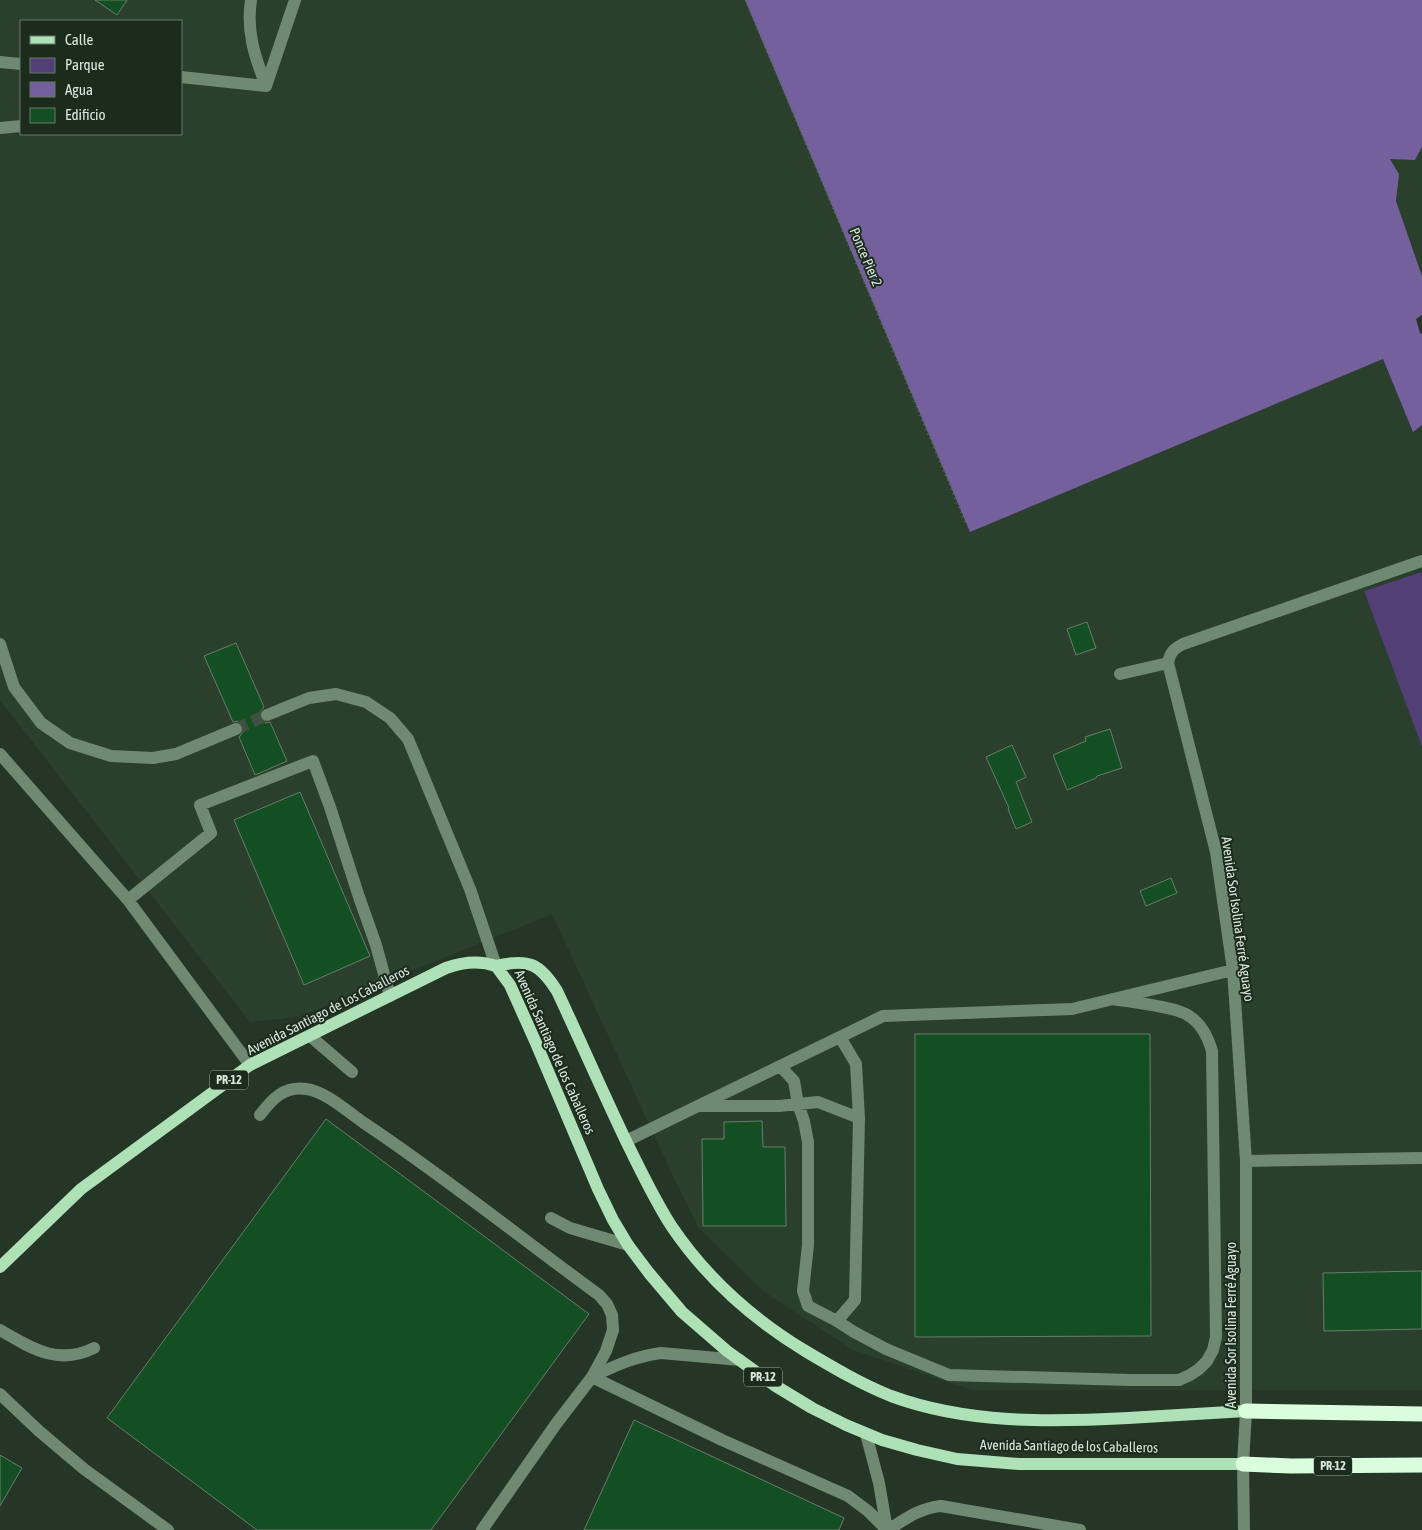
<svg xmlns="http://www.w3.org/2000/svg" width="1422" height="1530" viewBox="0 0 1422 1530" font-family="'Asap Condensed',sans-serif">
<rect width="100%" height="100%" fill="#253627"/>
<path fill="#2a402d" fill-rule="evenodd" d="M0,0H746L970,532L1383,359L1413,431L1422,425V571L1364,591L1422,747V1390H972L853,1350L763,1291L699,1228L679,1189L552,914L298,1017L250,1022L0,700ZM21,21H181V134H21Z
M1422,147V276L1396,201L1399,174L1390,158L1415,160Z"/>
<path fill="#513f75" d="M1421,572L1422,574V747L1364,591Z"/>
<path fill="#73609c" d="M745,0H1422V147L1415,160L1390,159L1399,174L1396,201L1422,276V315L1416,319L1420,333L1422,334V425L1413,432L1383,359L970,532Z"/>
<path fill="#144f23" stroke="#687c6b" d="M95,0H127L117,15Z
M1087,622L1096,648L1076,655L1067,629Z
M236,643L264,707L259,713L260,718L265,723L270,722L287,761L255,775L239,737L244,731L243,725L238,721L233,722L204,656Z
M1110,729L1122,768L1097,776L1096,778L1067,790L1053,755L1086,741L1085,737Z
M1012,745L1026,777L1016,782L1032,822L1016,829L1008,809L1009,808L986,757Z
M300,792L370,956L304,985L234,820Z
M1171,878L1177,893L1146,906L1140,891Z
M915,1034H1150L1151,1336L915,1337Z
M326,1119L589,1314L431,1530H257L107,1418Z
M762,1121L763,1147H785L786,1226H703L702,1139H724V1122Z
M1422,1271V1329L1324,1331L1323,1273Z
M634,1420L844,1518L839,1530H584Z
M0,1455L22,1468L0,1506Z"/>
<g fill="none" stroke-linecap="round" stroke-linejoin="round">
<path stroke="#405042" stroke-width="12" stroke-dasharray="12 6" stroke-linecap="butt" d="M236,729L267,715"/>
<path stroke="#5d6c5f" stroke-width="3" stroke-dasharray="1 4" stroke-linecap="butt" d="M746,0L966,523"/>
<path stroke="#708973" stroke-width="12" d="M251,0C246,32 255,57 266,86
M0,62L21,64
M181,77L266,86
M266,86L295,0
M0,128L21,126
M0,644L14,687L41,723L70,743L111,756L153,758L176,754L236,729
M1120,674L1168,663
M267,715L309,698L336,694L366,702L390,718L408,739L470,889L496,966
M0,754L128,900L250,1065
M128,900L211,833L200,805L313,761L330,807L359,897L376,945L390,996
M310,1036L352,1072
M840,1037L856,1064L859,1118L855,1300L837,1321L854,1332L886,1349L949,1375L1130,1380H1179L1190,1375L1199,1369L1207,1361L1213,1350L1216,1337L1212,1051C1208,1037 1202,1024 1189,1016C1178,1007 1130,1002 1113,999
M780,1066L794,1081L798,1104L804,1121L808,1142V1245L803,1291L808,1306L837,1321
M702,1106H779L818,1102L859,1118
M260,1115C272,1099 284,1086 306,1089C325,1091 348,1112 364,1123C445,1177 521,1238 599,1295L607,1304L612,1315L613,1330L606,1351L592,1377L556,1424L482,1530
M626,1141L883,1016L1072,1009L1233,970
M1246,1161L1422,1158
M551,1218L570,1228L628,1245
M0,1330C31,1348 58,1366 94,1348
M592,1377L722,1440L848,1496L868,1511L887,1530
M592,1377C614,1366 636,1356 661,1353L740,1360
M0,1394L39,1431L84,1469L168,1530
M866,1434L879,1483L887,1530
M888,1530C905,1519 920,1508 941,1506L1080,1530
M1244,1530L1243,1464L1246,1411V1161L1233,970L1216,852L1168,663C1170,653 1173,649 1183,644L1422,561"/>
<path stroke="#aee1b5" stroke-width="12" d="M496,966L510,985L536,1043L598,1189L613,1220L628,1245L649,1273L682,1312L727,1351L774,1385L812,1408L846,1425L882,1440L917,1450L957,1459L1019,1464H1243
M496,966C529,958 540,964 557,991C581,1042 603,1093 627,1143C641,1171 655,1201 672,1227C708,1280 752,1319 807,1352C834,1368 861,1384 891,1396C967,1424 1049,1422 1128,1418C1167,1416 1207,1413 1246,1411
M0,1267L81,1189L250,1065L446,968C463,962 479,960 496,966"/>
<path stroke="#d9fddd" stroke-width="15" d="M1246,1411L1422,1414
M1243,1464L1291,1466L1422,1465"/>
</g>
<g text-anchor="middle" stroke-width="4" stroke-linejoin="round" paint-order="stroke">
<g fill="#1b2c1d" stroke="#a1aea3" stroke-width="1">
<rect x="210" y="1070.5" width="38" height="19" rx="4"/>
<rect x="744" y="1367.5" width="38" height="19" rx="4"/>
<rect x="1314" y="1456.5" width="38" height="19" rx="4"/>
</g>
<g font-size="12" font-weight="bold" fill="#dbe6dc">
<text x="229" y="1084">PR-12</text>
<text x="763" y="1381">PR-12</text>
<text x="1333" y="1470">PR-12</text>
</g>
<g font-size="14" fill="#dbe6dc" stroke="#1b2c1d">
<text transform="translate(866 257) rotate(67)" y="5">Ponce Pier 2</text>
<text transform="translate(1238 919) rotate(82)" y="5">Avenida Sor Isolina Ferré Aguayo</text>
<text transform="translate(328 1010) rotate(-27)" y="5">Avenida Santiago de Los Caballeros</text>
<text transform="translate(555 1052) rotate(66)" y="5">Avenida Santiago de los Caballeros</text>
<text transform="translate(1231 1325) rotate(-90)" y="5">Avenida Sor Isolina Ferré Aguayo</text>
<text transform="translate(1069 1446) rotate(1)" y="5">Avenida Santiago de los Caballeros</text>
</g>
</g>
<rect x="20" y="20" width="162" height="115" fill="#1b2c1d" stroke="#687669"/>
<rect x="30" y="36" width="25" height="8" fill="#aee1b5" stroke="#687669"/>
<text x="65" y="45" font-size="15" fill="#dbe6dc">Calle</text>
<rect x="30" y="58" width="25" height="15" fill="#513f75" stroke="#687669"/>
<text x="65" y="70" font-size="15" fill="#dbe6dc">Parque</text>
<rect x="30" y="82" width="25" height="15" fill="#73609c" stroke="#687669"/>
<text x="65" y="95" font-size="15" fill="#dbe6dc">Agua</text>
<rect x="30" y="108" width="25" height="15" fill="#144f23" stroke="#687669"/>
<text x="65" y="120" font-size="15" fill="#dbe6dc">Edificio</text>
</svg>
